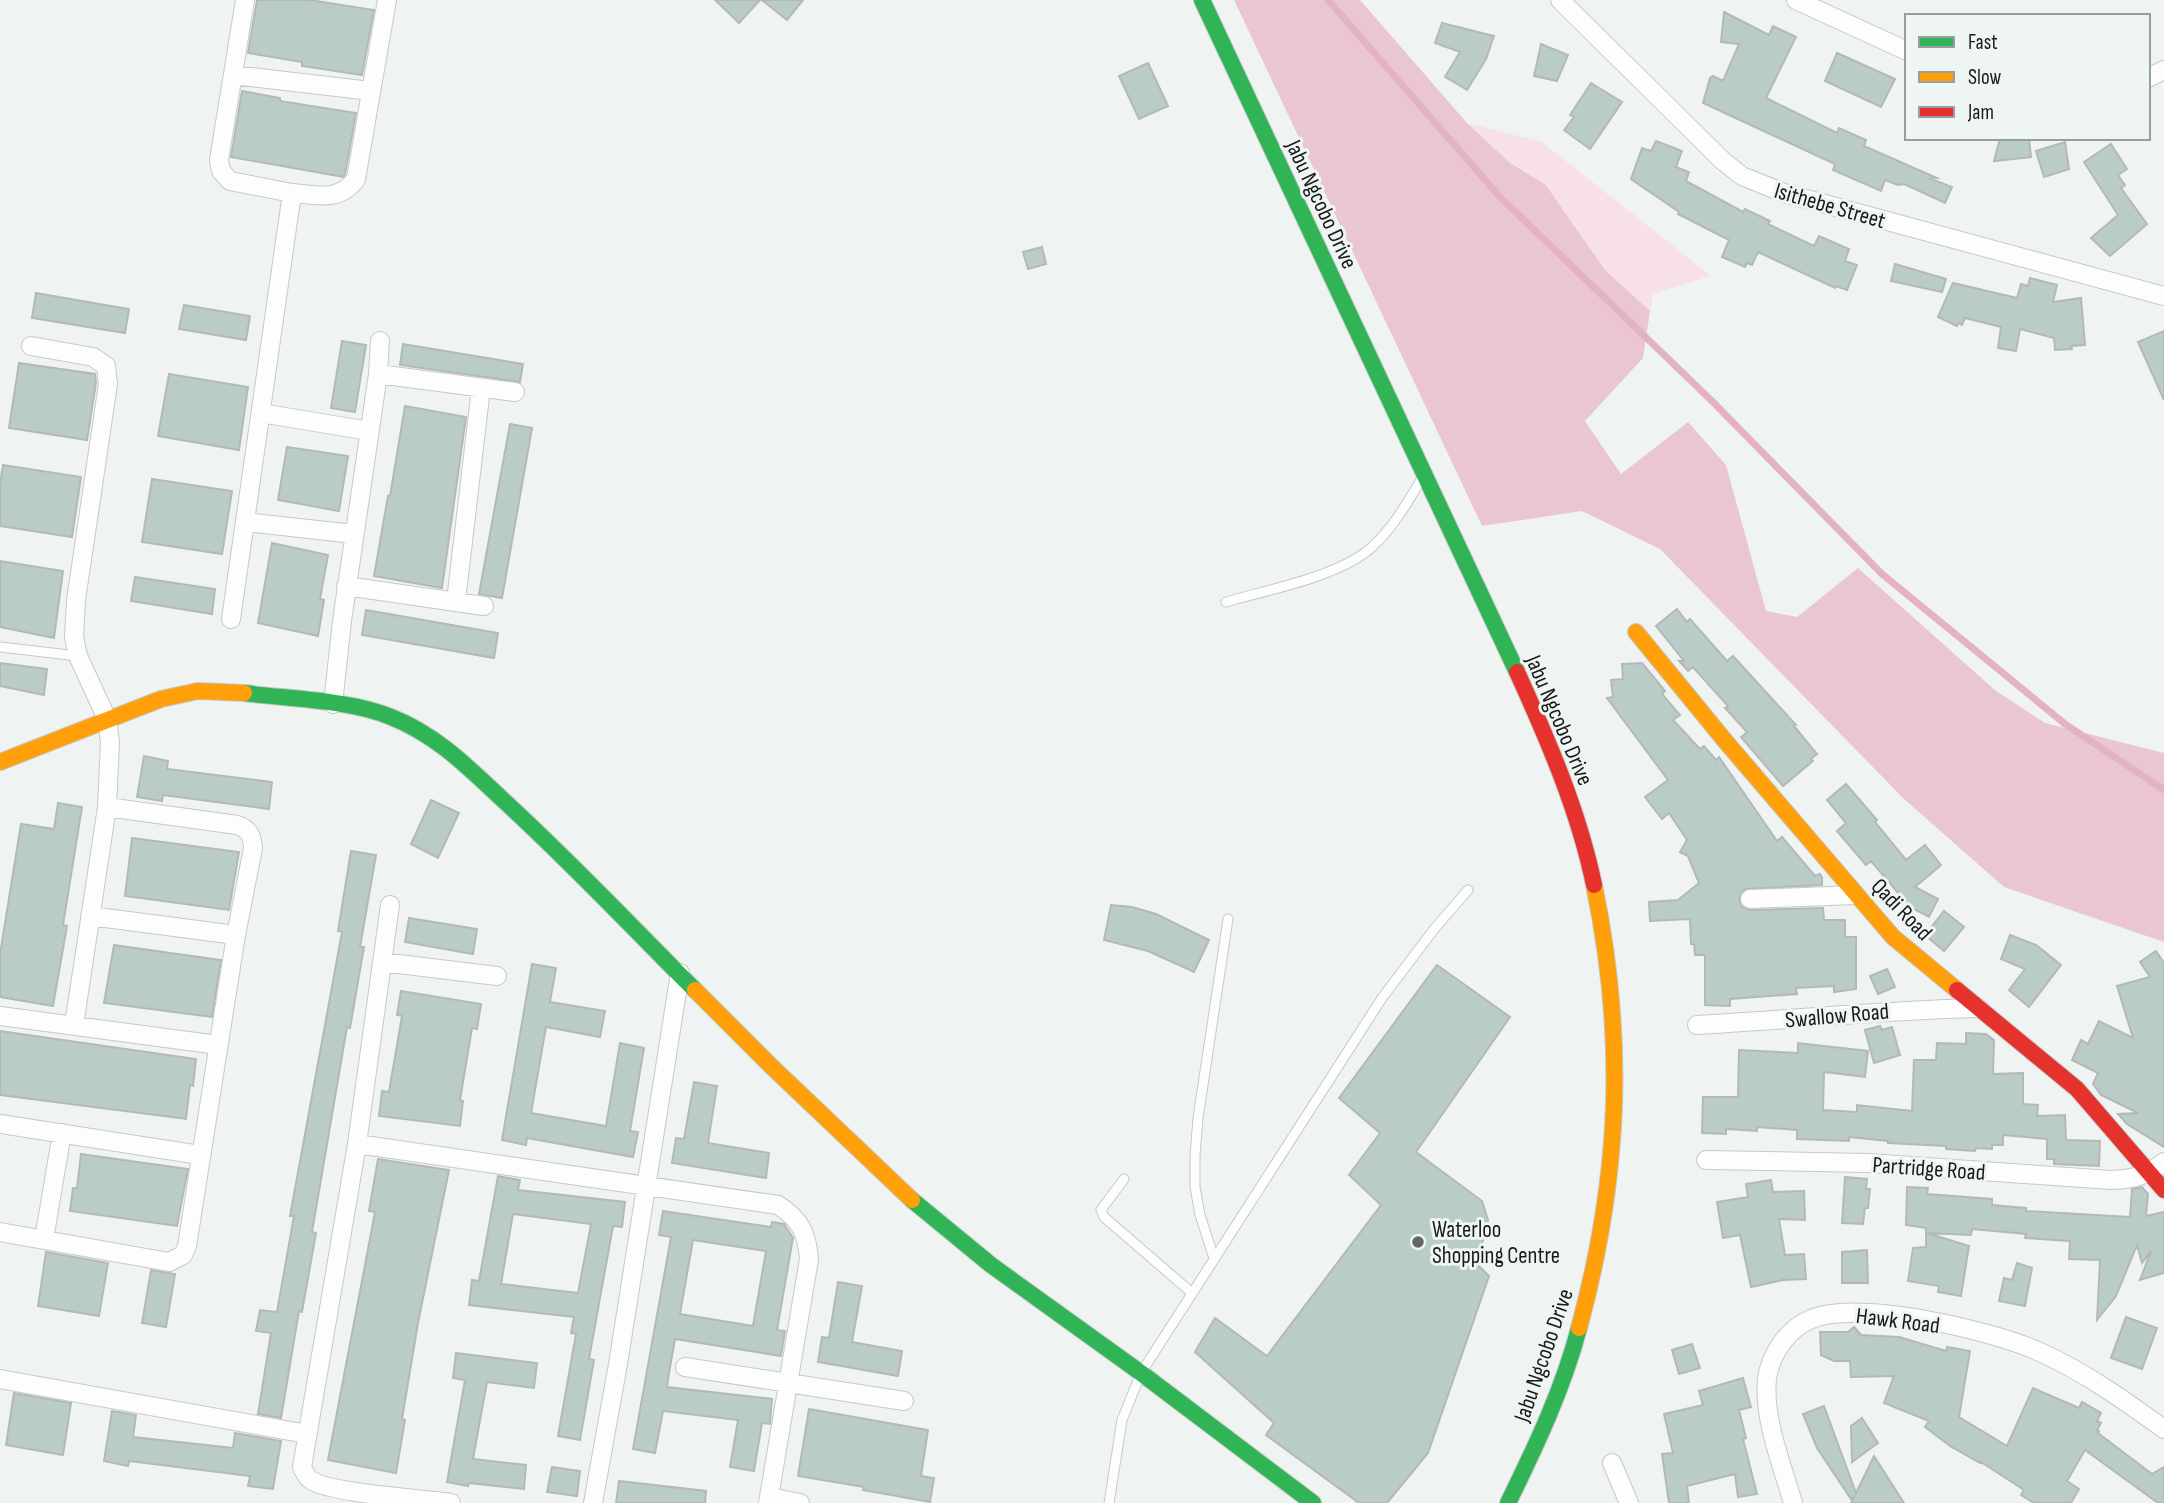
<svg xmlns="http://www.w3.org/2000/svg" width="2164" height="1503" viewBox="0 0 2164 1503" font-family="'Sofia Sans Condensed',sans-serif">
<rect width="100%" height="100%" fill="#eff4f2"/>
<path fill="#f7e0e8" d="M1467,123L1542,142L1711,276L1653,294L1650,311L1605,270L1545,184L1510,163Z"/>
<path fill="#eac5d3" d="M1234,0H1360L1467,123L1510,163L1545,184L1605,270L1650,311L1643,358L1585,421L1621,474L1688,422L1726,465L1766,611L1797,617L1858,568L1996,691L2045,723L2164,753V942L2004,887L1904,799L1660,549L1582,511L1482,526Z"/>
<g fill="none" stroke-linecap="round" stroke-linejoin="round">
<path stroke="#e3b3c5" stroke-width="7" d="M1328,0L1500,197L1712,401L1882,574L2065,724L2164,790"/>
</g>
<path fill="#b9ccc8" stroke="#b5b8b7" stroke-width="2" fill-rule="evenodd" d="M257,0H310L374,10L362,75L302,66V62L248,53Z
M715,0H760L739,23Z
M762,0H803L787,20Z
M1724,12L1769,35L1773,26L1796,37L1766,98L1837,133L1839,128L1866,140L1864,146L1937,178L1931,179L1952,187L1945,203L1904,184L1898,185L1885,180L1881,191L1833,170L1835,164L1703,103L1710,78L1713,76L1723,81L1739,44L1721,42Z
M1442,23L1494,36L1486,59L1467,90L1445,77L1460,52L1435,43Z
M1541,44L1568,55L1557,81L1534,76Z
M1837,53L1895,79L1881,107L1825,81Z
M1148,63L1168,106L1139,119L1119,76Z
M1591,83L1622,102L1590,149L1564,130L1574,117L1570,115Z
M242,91L280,98V101L356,113L345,174L343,177L231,157Z
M2000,138H2029L2031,157L1994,161Z
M1656,141L1682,151L1676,167L1689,172L1686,181L1743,212L1745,209L1770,221L1768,224L1814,246L1819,236L1849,249L1845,261L1857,265L1847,290L1836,286L1835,288L1758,252L1752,265L1747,263L1745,267L1722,257L1729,240L1678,214L1679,212L1631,179L1642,148L1651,151Z
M2065,142L2069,169L2044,177L2036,151Z
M2111,144L2127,169L2118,175L2125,185L2121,188L2147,224L2110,256L2091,238L2118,215L2084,162Z
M1042,247L1046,264L1028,269L1023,252Z
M1895,264L1946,279L1942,292L1891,281Z
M2030,278L2057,285L2053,302L2081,298L2085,345L2071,346L2072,349L2055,350L2054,338L2020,329L2016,351L1998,348L2001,327L1965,318L1962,325L1958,323L1957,326L1938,317L1953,283L2017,298L2021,284L2028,286Z
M36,293L129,309L125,333L32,318Z
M184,305L250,316L246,340L179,329Z
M2164,331V400L2138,342Z
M342,341L366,345L355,412L331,408Z
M403,344L523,364L520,382L400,365Z
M19,363L95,374L96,383L87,440L9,428Z
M169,374L248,387L239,450L158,436Z
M405,406L466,417L442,588L374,576L388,496H390Z
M510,424L532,428L502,598L479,594Z
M287,447L348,456L339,511L278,500Z
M3,465L81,477L72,537L0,526V483Z
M152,479L232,491L222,554L142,542Z
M272,543L328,555L320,599L324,600L318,636L258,623Z
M0,561L63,571L54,638L0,627Z
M135,577L215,589L212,614L131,601Z
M1677,609L1687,622L1690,619L1727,661L1733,656L1796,725L1794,726L1817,754L1811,759L1813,761L1783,786L1741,737L1747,732L1725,708L1728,706L1693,667L1688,671L1679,661H1684L1656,626Z
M366,610L498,633L494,658L362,635Z
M0,663L47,669L44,695L0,686Z
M1642,663L1665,691L1662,694L1680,715L1673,720L1700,749L1704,746L1716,760L1719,757L1777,841L1782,837L1815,876L1820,874L1822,877V885L1745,889L1739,899L1741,906L1750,910L1823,908L1824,920H1845V937H1856V989L1834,992V986L1796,988L1797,994L1730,999V1006L1705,1005V955H1695L1694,944H1691L1690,919L1650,921L1649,902L1678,900L1699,883L1688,856L1680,852L1687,840L1669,813L1662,819L1645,797L1668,780L1607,698L1613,697L1611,680L1623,679L1622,664Z
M144,756L168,761L167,769L272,782L269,809L163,795L162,801L137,797Z
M1846,784L1877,820L1875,822L1906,860L1925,845L1941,865L1915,887L1938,899L1929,917L1910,907L1871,861L1866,865L1837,831L1846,823L1827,800Z
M431,800L459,813L438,858L411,844Z
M58,803L82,807L63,925L67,926L53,1006L0,997V954L21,824L54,829Z
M132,838L239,852L229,910L125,896Z
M351,851L376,855L360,947H364L350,1028L347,1027L312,1232L316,1233L302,1312L299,1311L281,1418L258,1414L271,1333L256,1331L260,1310L277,1312L294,1216H290L342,932L338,931Z
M1111,905L1132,907L1156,914L1209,940L1194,972L1148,951L1104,940Z
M1944,911L1964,927L1944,951L1925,935Z
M409,918L477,929L473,954L405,942Z
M2010,935L2036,945L2061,965L2029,1007L2009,990L2025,969L2001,959Z
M114,945L221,960L212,1017L104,1003Z
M2156,951L2164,963V1147L2127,1124L2118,1114L2138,1113L2101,1095L2093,1084L2098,1073L2072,1060L2081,1040L2088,1044L2099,1021L2133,1038L2117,986L2150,977L2140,962Z
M532,964L556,968L550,1002L605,1011L600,1037L546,1027L531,1113L606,1126L620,1043L644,1048L630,1131L638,1132L633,1157L527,1138L526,1145L502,1140Z
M1437,965L1510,1017L1416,1152L1482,1201L1488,1220L1477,1264L1489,1276L1428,1453L1387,1503H1359L1266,1435L1274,1423L1195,1352L1215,1318L1267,1356L1381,1205L1349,1175L1380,1133L1339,1098Z
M1887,969L1895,987L1878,994L1870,976Z
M401,991L481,1004L477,1029L472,1028L460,1100L463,1101L460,1126L379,1116L382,1091L389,1092L402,1016L397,1015Z
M1880,1026L1882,1030L1892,1027L1900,1055L1874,1063L1865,1030Z
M0,1031L196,1059L193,1086L190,1085L186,1119L0,1095Z
M1966,1033L1986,1034L1994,1040L1993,1074L2023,1073V1104L2038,1105L2037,1116L2065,1115L2066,1140L2100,1141L2099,1166L2054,1164V1159H2047V1139L2003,1135V1145H1992V1149L1976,1148L1975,1151L1946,1149V1146L1888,1143V1141L1849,1137V1141L1797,1139V1130L1757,1127V1131L1726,1129V1134L1702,1133L1703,1097H1738L1739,1050L1798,1053V1043L1868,1051L1865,1077L1824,1072L1823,1110L1857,1112V1105L1912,1111L1914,1060H1936L1937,1043L1966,1044Z
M694,1082L717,1086L708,1143L769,1153L766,1178L672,1163L676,1138L684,1139Z
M81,1154L188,1169L177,1226L70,1211L73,1188H77Z
M378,1159L449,1170L418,1323L402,1419L405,1420L396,1473L328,1460L375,1212L369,1211Z
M498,1176L520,1180L518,1190L625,1202L622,1227L613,1226L589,1359L594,1360L580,1440L558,1436L576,1334L571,1333L574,1317L469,1305L472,1280L479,1281ZM513,1214L591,1224L578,1293L501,1284Z
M1845,1177L1867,1179L1866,1189H1870L1868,1208H1865L1863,1224L1842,1223Z
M1771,1180L1773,1192L1804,1191L1805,1220L1779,1219L1785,1255L1804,1254L1806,1279L1783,1280L1751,1287L1740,1235L1723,1238L1717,1202L1748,1197L1746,1184Z
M1907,1187L1928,1188L1927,1194L1992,1199V1205L2026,1208V1211L2130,1217L2132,1189L2142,1187L2148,1194L2146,1216L2164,1212V1273L2140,1280L2151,1251L2142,1263L2137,1245L2116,1296L2097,1320L2100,1260L2069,1259L2070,1241L2025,1238L2026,1234L1972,1229L1971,1235L1927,1233L1969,1246L1961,1296L1938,1292L1939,1286L1908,1281L1913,1248L1926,1247V1228L1906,1225Z
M663,1211L771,1227L772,1222L784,1224L793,1238L777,1330L785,1331L781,1356L675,1339L669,1373L667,1387L772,1399L770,1424L762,1423L754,1471L730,1467L738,1420L663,1411L655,1453L633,1449L671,1237L659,1235ZM693,1240L766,1251L753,1326L680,1314Z
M1867,1250L1868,1283H1842V1252Z
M46,1252L108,1263L99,1316L38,1306Z
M2017,1263L2032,1268L2025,1306L1999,1301L2004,1278L2012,1280Z
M151,1270L175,1274L166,1327L142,1323Z
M838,1282L862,1286L852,1342L902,1351L898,1376L818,1362L822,1337L829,1338Z
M2126,1317L2157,1328L2142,1369L2111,1358Z
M1854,1327L1861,1335L1899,1337L1946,1351L1947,1347L1970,1351L1959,1417L2007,1446L2033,1388L2079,1408L2082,1402L2101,1413L2097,1421L2101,1423L2097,1430L2099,1431L2098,1433L2152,1474L2164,1467V1503H2158L2085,1450L2067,1481L2079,1489L2071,1503H2034L2021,1495L2024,1490L1981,1462L1980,1463L1950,1446L1925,1427L1929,1421L1884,1403L1894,1376L1851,1377L1850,1361H1834L1821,1355L1820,1332H1848Z
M1692,1344L1700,1368L1679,1374L1672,1350Z
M456,1353L537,1363L534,1388L487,1382L473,1459L526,1465L524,1489L469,1483L468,1486L447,1482L465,1380L453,1378Z
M1743,1378L1751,1407L1739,1410L1746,1438L1743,1439L1757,1494L1738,1497L1735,1474L1687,1486L1689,1503H1669L1662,1454L1673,1453L1664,1414L1703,1405L1699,1391Z
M14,1393L71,1403L63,1455L6,1445Z
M1824,1406L1856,1493L1874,1456L1904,1503H1851L1854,1497L1851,1499L1817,1448L1803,1414Z
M809,1409L928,1430L921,1476L934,1478L930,1502L863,1490L864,1487L798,1476Z
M112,1411L136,1415L133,1437L233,1448L235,1433L281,1441L273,1489L248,1486L250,1476L129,1461L128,1466L104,1461Z
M1862,1418L1878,1443L1852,1462L1851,1426Z
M552,1467L580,1471L577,1496L547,1492Z
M619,1481L706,1491L705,1503H616Z"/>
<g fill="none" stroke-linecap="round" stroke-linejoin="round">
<defs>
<path id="lane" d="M1226,602C1267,590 1342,576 1373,546C1393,528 1407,503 1421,480
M0,647L78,656
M1124,1179L1101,1210L1104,1217L1192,1293
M1214,1258L1200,1215L1195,1187V1156L1198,1118L1228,919
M1109,1503L1122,1420L1141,1373L1382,998L1435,928L1468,890"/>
<path id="street" d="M245,0L219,160L221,171L230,181L292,193
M1560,0L1723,161L1742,176L1784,193L2164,296
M1796,0L1907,51
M233,75L371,91
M2148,78L2164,70
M31,346L93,357L106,366L108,384L76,600L74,637L78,656L107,719L110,742L107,807L74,1025
M378,374L515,392
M261,413L369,431
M245,522L354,534
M346,586L484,606
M456,601L481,388
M231,619L292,193C317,195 340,202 356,179L387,0
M333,704L342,621L378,374L380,341
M1750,899L1855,895
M390,905L357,1144L302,1467C305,1473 306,1477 311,1480C332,1494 421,1498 451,1503
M90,916L236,935
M382,962L497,976
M0,1016L218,1045
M1697,1025C1791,1020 1884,1010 1978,1008
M0,1124L200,1155
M357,1144L778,1205C800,1219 807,1233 809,1259L768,1503
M1706,1160L1868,1163L2111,1180C2133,1179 2147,1176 2164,1162
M0,1232L169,1262L183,1255L187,1246L236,935L253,848C252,835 249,829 237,825L107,807
M44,1239L62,1133
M685,1367L904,1401
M0,1379L307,1434
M1612,1463L1629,1503
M770,1497L800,1503
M593,1503L618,1364L680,973
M1793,1503C1782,1464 1763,1419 1767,1379C1770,1355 1787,1330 1809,1320C1857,1298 1995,1331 2042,1353C2086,1373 2125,1401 2164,1429"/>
<path id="fast" d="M1202,0L1517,672
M244,693C290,699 350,700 391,717C435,734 468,767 502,799C569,860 631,926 695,990
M912,1200L991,1265L1141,1373L1313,1503
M1508,1503C1536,1446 1563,1389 1579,1328"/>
<path id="slow" d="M1636,632L1726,742L1893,937L1957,990
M0,762L161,699L198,691L244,693
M695,990L771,1066L912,1200
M1579,1328C1620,1177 1626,1039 1594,885"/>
<path id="jam" d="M1517,672C1548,740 1579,812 1594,885
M1957,990L2077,1089L2164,1190"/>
</defs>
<use href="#lane" stroke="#c5c9c8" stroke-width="11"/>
<use href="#street" stroke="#c5c9c8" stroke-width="20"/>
<use href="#fast" stroke="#c5c9c8" stroke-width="18"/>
<use href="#slow" stroke="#c5c9c8" stroke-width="18"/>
<use href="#jam" stroke="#c5c9c8" stroke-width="18"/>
<use href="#lane" stroke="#fdfdfd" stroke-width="9"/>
<use href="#street" stroke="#fdfdfd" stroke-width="18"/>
<use href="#fast" stroke="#30b455" stroke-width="16"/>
<use href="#slow" stroke="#ff9f0a" stroke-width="16"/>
<use href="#jam" stroke="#e5322d" stroke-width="16"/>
</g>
<circle fill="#646766" stroke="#eef5f3" stroke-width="2.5" cx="1418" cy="1242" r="7"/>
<g text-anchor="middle" stroke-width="6" stroke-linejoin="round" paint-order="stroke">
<g font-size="23" fill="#191b1a" stroke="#eef5f3">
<text transform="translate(1322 204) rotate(65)" y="8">Jabu Ngcobo Drive</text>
<text transform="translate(1830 205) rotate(16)" y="8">Isithebe Street</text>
<text transform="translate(1560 720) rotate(67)" y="8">Jabu Ngcobo Drive</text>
<text transform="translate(1902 909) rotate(46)" y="8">Qadi Road</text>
<text transform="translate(1837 1015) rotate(-5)" y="8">Swallow Road</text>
<text transform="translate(1929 1168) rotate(4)" y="8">Partridge Road</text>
<text transform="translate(1898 1320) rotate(7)" y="8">Hawk Road</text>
<text transform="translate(1543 1355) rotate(-71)" y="8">Jabu Ngcobo Drive</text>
</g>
<g font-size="23" fill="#191b1a" stroke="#eef5f3" text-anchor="start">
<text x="1432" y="1237">Waterloo<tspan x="1432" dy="26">Shopping Centre</tspan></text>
</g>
</g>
<rect x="1905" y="14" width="245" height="126" fill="#eef5f3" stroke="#999e9c" stroke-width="2"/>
<rect x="1919" y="37" width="35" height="10" fill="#30b455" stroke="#999e9c" stroke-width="2"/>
<text x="1968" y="49" font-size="21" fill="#191b1a">Fast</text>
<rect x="1919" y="72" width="35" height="10" fill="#ff9f0a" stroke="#999e9c" stroke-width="2"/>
<text x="1968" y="84" font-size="21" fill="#191b1a">Slow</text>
<rect x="1919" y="107" width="35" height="10" fill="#e5322d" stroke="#999e9c" stroke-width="2"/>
<text x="1968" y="119" font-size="21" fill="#191b1a">Jam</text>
</svg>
